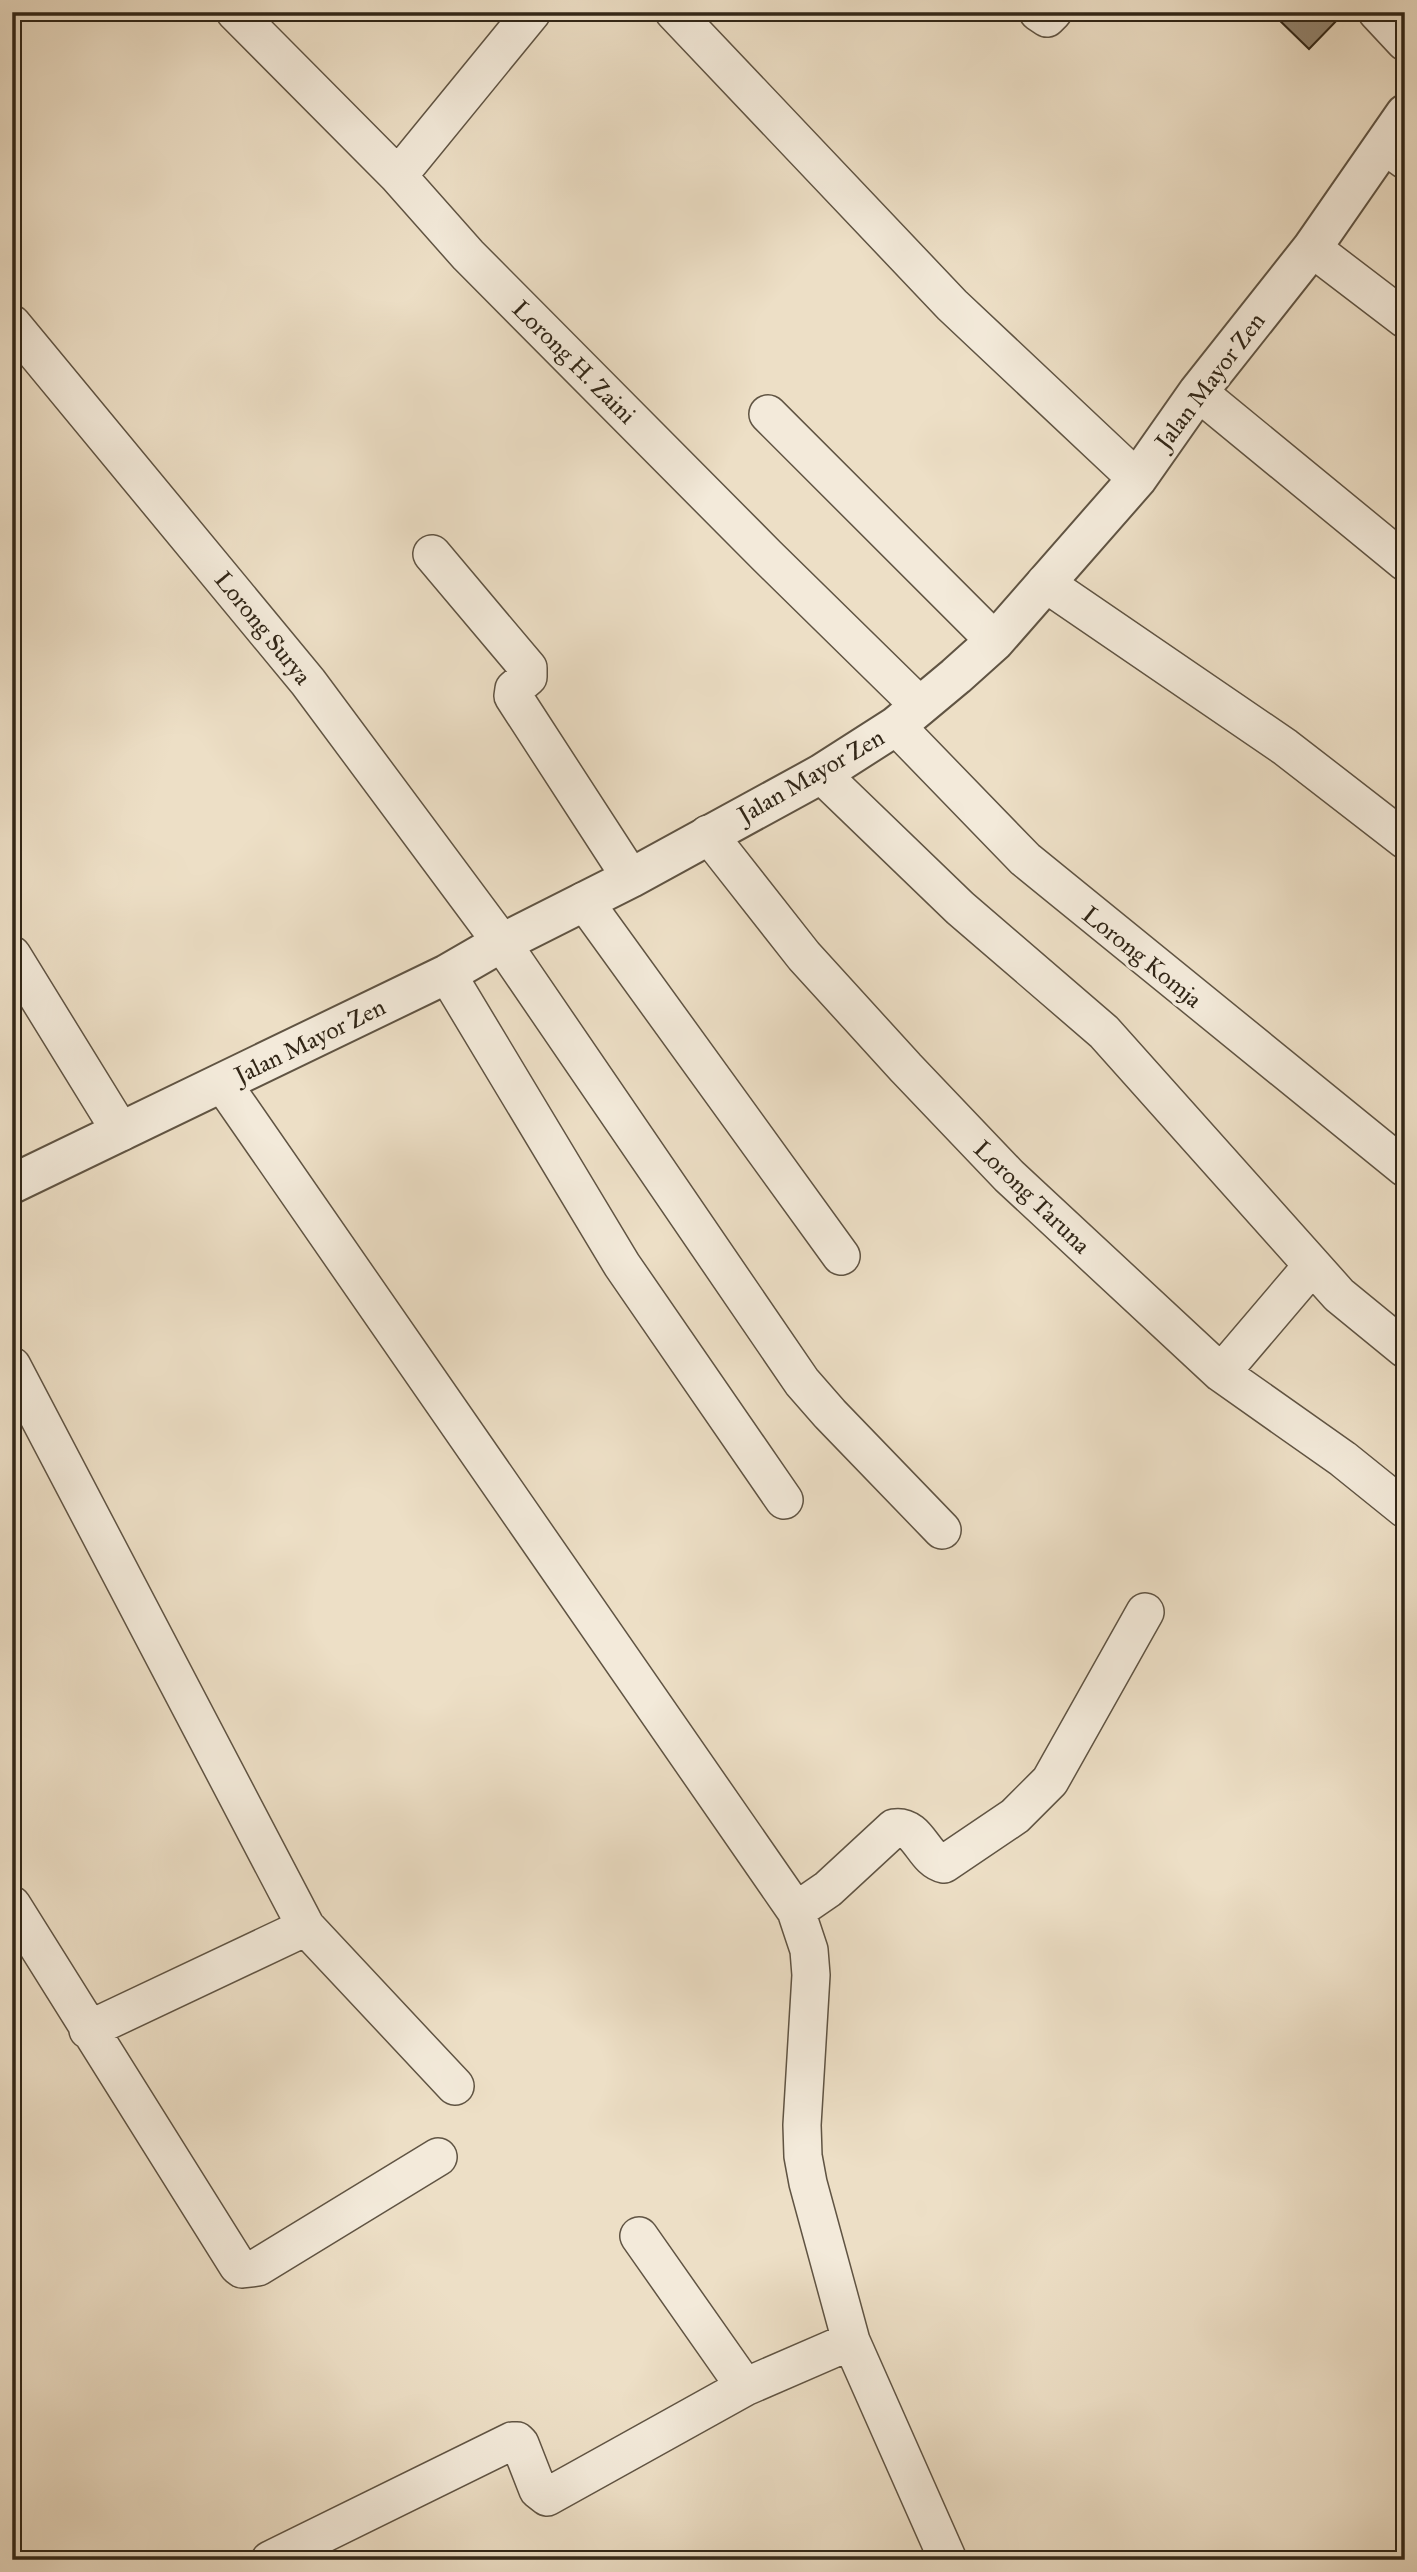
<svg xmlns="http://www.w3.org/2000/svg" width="1417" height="2572" viewBox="0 0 1417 2572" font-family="'IM FELL Great Primer',serif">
<rect width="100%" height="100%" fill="#eddfc6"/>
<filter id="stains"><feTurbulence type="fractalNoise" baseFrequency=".00286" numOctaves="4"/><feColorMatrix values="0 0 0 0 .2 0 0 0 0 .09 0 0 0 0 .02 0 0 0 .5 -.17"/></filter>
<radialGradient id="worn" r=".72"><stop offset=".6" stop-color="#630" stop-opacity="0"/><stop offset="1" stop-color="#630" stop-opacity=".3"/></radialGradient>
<path fill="#938672" stroke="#312617" stroke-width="2" d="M1274,12H1337L1341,16L1309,49L1273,14Z"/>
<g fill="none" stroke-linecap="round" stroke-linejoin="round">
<defs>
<path id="minor" d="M235,12L398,176L468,255L766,555L920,706
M674,12L952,305L1137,479
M1038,12L1047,18L1053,12
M1377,12L1405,42
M1384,145L1405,160
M398,176L532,12
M1312,248L1405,319
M12,324L308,682L502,943L802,1382L830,1414L942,1530
M1198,392L1405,562
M768,414L995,641
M432,554L528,668V677L514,689L513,696L631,878
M1045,583L1285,747L1405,840
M896,726L1025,859L1405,1168
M821,774L960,908L1104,1032L1339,1295L1405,1349
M708,834L804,956L906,1068L1009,1176L1221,1373L1343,1459L1405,1509
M584,901L841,1256
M12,955L121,1132
M447,974L622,1265L784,1500
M223,1084L796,1911L809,1950L811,1975L802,2125L803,2156L808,2183L851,2341L948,2560
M12,1366L306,1927L455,2086
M1221,1373L1312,1266
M12,1905L238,2266L242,2269L258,2267L438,2157
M796,1911L828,1889L894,1828C919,1824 923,1860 944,1864L1015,1816L1050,1781L1145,1612
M88,2030L306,1927
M639,2236L745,2387
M270,2560L512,2441H517L520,2444L538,2490L547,2497L745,2387L851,2341"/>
<path id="tertiary" d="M12,1184L447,974L492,948L631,878L821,774L896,726L956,676L995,641L1137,479L1198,392L1312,248L1405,114"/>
</defs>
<use href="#minor" stroke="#605443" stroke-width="40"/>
<use href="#tertiary" stroke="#605443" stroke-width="42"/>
<use href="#minor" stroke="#f3eada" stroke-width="37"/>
<use href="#tertiary" stroke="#f3eada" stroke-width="38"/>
</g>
<g text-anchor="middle" stroke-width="7" stroke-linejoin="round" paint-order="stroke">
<g font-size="24" fill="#312617" stroke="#f3eada">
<text transform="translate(574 362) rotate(45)" y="8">Lorong H. Zaini</text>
<text transform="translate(1210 381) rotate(-53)" y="8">Jalan Mayor Zen</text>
<text transform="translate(263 628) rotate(51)" y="8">Lorong Surya</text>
<text transform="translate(811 776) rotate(-30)" y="8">Jalan Mayor Zen</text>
<text transform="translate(1142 957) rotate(39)" y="8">Lorong Komja</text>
<text transform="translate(310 1041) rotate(-26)" y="8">Jalan Mayor Zen</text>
<text transform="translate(1032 1197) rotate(44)" y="8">Lorong Taruna</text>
</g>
</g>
<rect width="1417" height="2572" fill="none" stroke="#eddfc6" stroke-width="42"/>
<rect x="14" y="14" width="1389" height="2544" fill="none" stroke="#312617" stroke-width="3.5"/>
<rect x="21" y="21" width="1375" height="2530" fill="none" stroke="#312617" stroke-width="2"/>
<rect width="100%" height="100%" filter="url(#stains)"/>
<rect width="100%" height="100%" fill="url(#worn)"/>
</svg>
